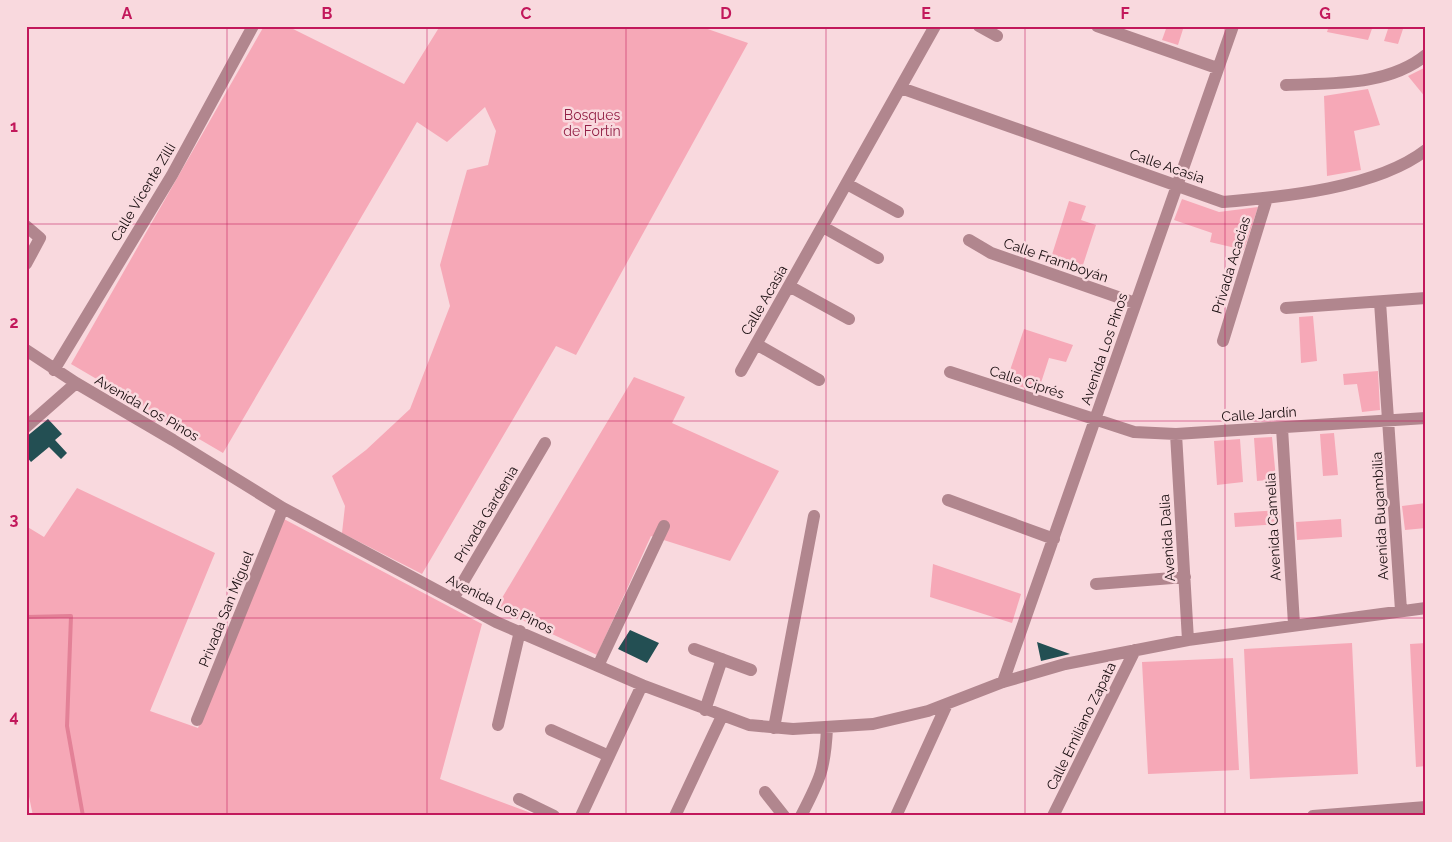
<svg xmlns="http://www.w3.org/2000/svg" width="1452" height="842" viewBox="0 0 1452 842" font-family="Raleway,sans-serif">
<rect width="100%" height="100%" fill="#f9d9de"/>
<path fill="#f6a8b7" d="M264,26H287L404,84L440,26H699L748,43L576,355L556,346L422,574L342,533L345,506L332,476L366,450L410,409L450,306L440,265L467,170L488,165L496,131L485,107L447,142L417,122L223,453L71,364Z
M1167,26H1184L1178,45L1162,40Z
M1329,26H1373L1368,40L1327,32Z
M1389,26H1404L1398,44L1384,41Z
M1426,67V98L1408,76Z
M1368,89L1380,125L1354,131L1361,170L1327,176L1324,96Z
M1182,199L1219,212L1258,207L1244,250L1210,242L1212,233L1174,220Z
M1069,201L1086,206L1081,220L1096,225L1080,274L1049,264Z
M1313,316L1317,361L1301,363L1299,317Z
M1024,329L1073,345L1066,362L1049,358L1038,392L1006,382Z
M1378,371L1380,410L1362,412L1357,384L1344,385L1343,374Z
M634,377L685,397L672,423L779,471L730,561L651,536L597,655L496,608Z
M1334,433L1338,475L1323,476L1320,434Z
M1272,437L1276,479L1257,481L1254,438Z
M1240,439L1243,482L1217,485L1214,441Z
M77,488L215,553L150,711L198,728L282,518L482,624L440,779L531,813L530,816H33L26,782V526L44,537Z
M1426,503V528L1405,530L1402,506Z
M1279,510L1280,524L1235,527L1234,513Z
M1341,519L1342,537L1297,540L1296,522Z
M933,564L1021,594L1012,623L930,597Z
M1352,643L1358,774L1250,779L1244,649Z
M1426,643V766L1416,767L1410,644Z
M1233,658L1239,770L1148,774L1142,662Z"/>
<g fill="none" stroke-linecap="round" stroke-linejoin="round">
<path stroke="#e38197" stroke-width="4" d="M26,617L71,616L67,726L83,816"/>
</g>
<path fill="#234f53" d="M48,419L62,434L55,440L67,453L61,459L49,447L31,462L26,456V437Z
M630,630L659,643L647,663L618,649Z
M1037,642L1070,654L1041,661Z"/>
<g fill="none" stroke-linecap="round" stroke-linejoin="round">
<path stroke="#b1868e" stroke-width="12" d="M979,26L997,36
M1097,26L1217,68
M1286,85C1332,83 1388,86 1426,55
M901,88L1223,202C1283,197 1377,188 1426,150
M847,184L898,212
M26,226L40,238L26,264
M823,227L878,258
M969,240L991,253L1135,303
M789,286L849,319
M1380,302L1401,610
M1286,308L1426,298
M1223,341L1267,198
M756,344L819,380
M26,350L76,383L173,440L283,508L453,599L496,622L642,685L749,725L793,729L873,724L928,711L1003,682L1065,664L1188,640L1426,608
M54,370L172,175L253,26
M741,371L935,26
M950,372L1134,432L1176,434L1426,418
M26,427L76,383
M1282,428L1294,624
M1176,434L1188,640
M948,500L1054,539
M1096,584L1185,577
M453,599L545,443
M694,649L751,670
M598,666L664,526
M1003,682L1233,26
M705,710L722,659
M197,720L283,508
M498,725L520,631
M774,728L814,516
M551,730L609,756
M765,792L784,816
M519,799L554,816
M581,816L642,685
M675,816L722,716
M801,816C820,779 825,770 827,728
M896,816L947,704
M1053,816L1135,650
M1313,816L1426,807"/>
</g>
<path fill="none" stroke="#c2185b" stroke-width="1" stroke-opacity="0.55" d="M227,26V816M427,26V816M626,26V816M826,26V816M1025,26V816M1225,26V816M26,224H1426M26,421H1426M26,618H1426"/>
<g text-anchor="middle" stroke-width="5" stroke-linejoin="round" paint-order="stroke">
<g font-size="14" fill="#932046" stroke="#f9d9de">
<text x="592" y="120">Bosques<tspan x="592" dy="16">de Fortín</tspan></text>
</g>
<g font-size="14" fill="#180d0f" stroke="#f9d9de">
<text transform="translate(1167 166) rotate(19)" y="5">Calle Acasia</text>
<text transform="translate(143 192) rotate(-59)" y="5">Calle Vicente Zilli</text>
<text transform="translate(1056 260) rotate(19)" y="5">Calle Framboyán</text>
<text transform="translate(1231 265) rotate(-73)" y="5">Privada Acacias</text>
<text transform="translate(764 300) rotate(-60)" y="5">Calle Acasia</text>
<text transform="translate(1104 349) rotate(-71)" y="5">Avenida Los Pinos</text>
<text transform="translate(1027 382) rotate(18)" y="5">Calle Ciprés</text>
<text transform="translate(147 408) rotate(30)" y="5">Avenida Los Pinos</text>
<text transform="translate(1259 414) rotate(-4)" y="5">Calle Jardín</text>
<text transform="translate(486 514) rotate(-59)" y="5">Privada Gardenia</text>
<text transform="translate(1380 516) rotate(-93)" y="5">Avenida Bugambilia</text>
<text transform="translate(1273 527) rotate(-93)" y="5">Avenida Camelia</text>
<text transform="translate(1167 538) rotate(-94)" y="5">Avenida Dalia</text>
<text transform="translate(500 604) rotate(26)" y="5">Avenida Los Pinos</text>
<text transform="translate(226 609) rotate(-68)" y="5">Privada San Miguel</text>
<text transform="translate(1081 726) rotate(-64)" y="5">Calle Emiliano Zapata</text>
</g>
</g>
<rect width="1452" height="842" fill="none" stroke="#f9d9de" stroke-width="55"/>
<rect x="28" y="28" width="1396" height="786" fill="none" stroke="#c2185b" stroke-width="2"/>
<g font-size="16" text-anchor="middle" font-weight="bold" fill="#c2185b">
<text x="127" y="19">A</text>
<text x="327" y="19">B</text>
<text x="526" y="19">C</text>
<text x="726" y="19">D</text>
<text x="926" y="19">E</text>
<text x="1125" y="19">F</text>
<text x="1325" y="19">G</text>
<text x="14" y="132">1</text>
<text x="14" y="328">2</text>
<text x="14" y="525">3</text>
<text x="14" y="722">4</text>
</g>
</svg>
